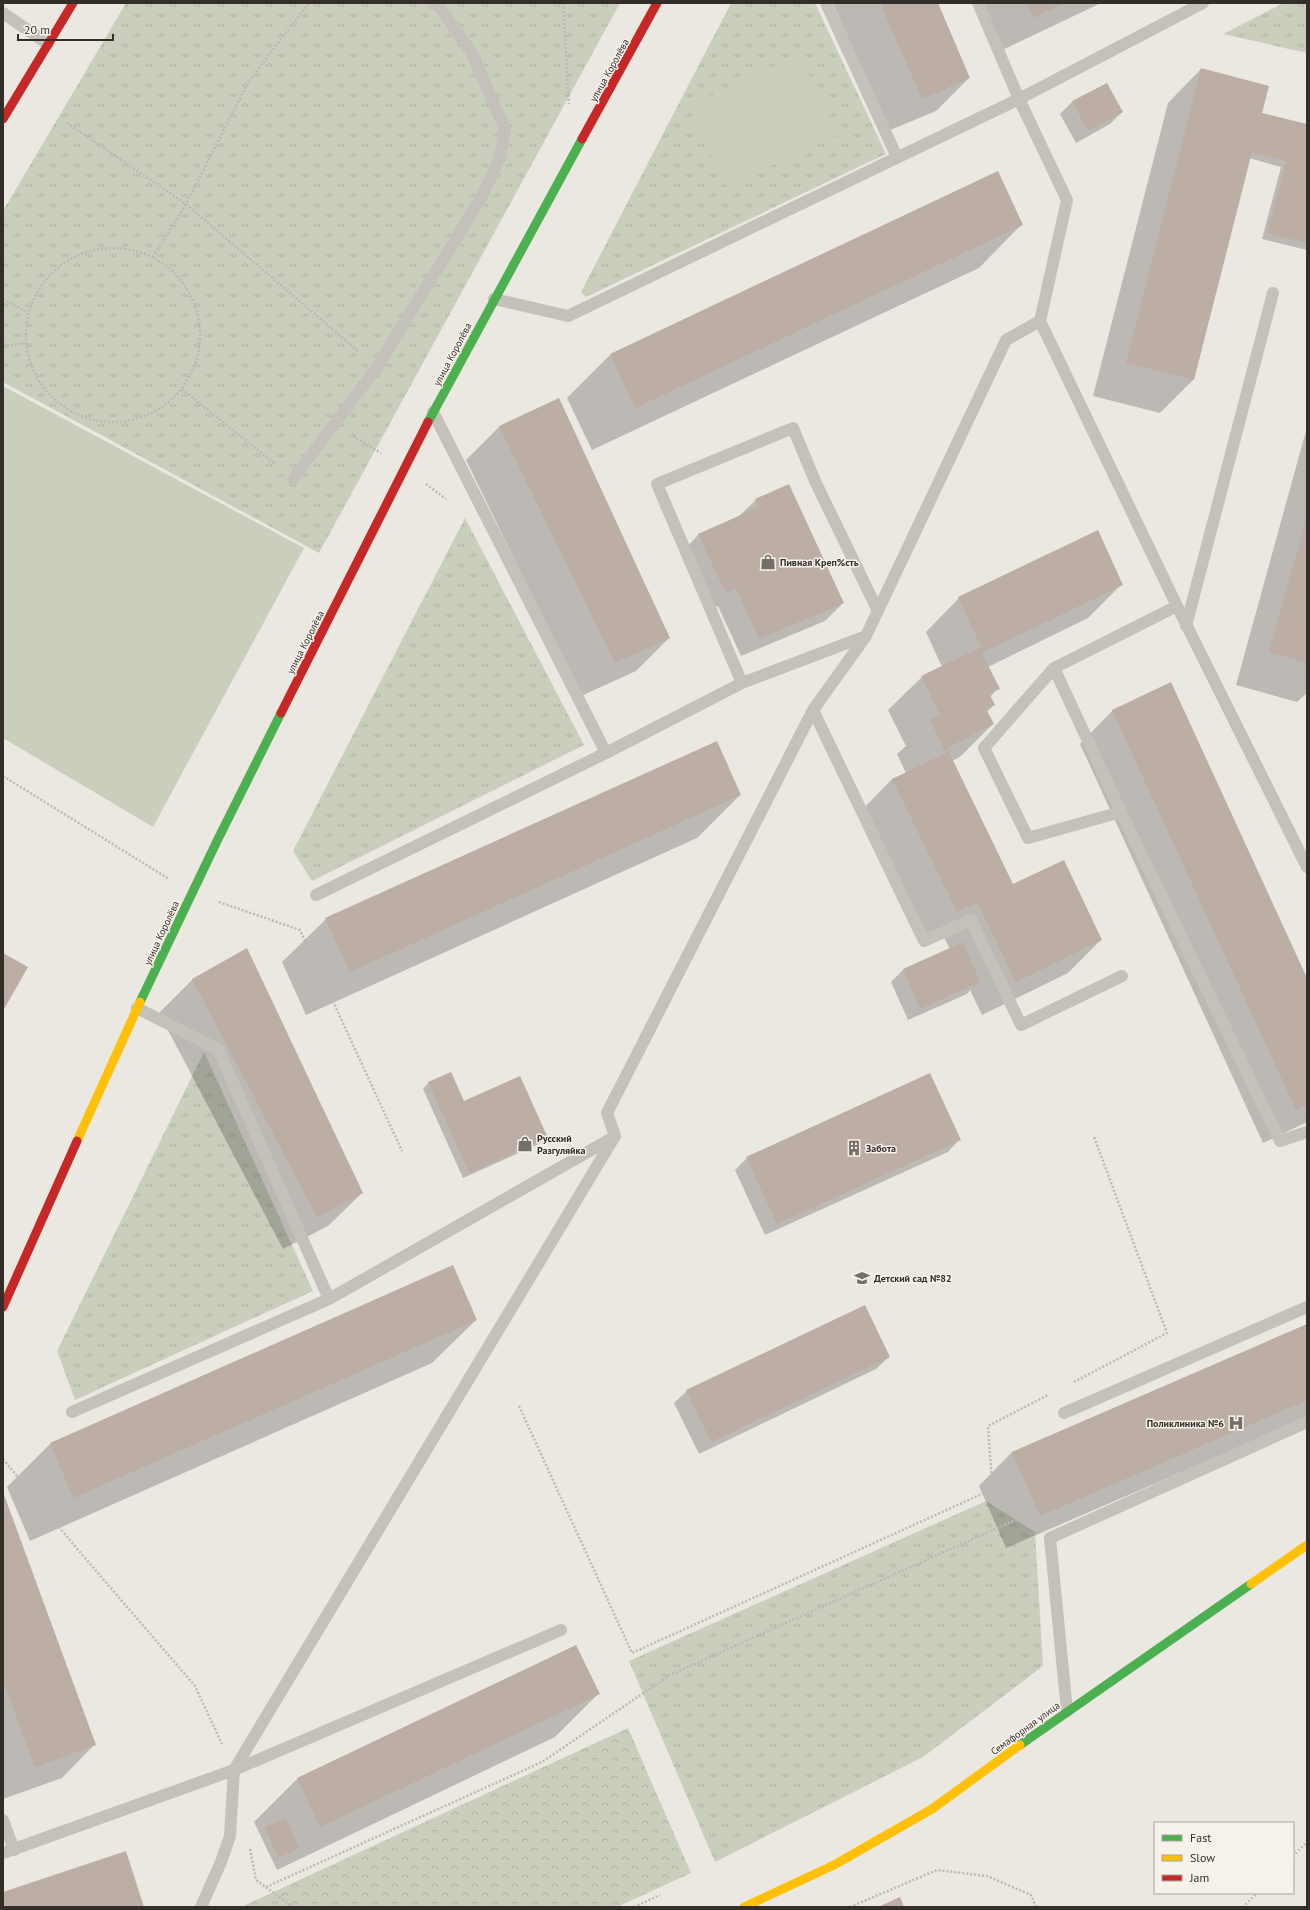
<svg xmlns="http://www.w3.org/2000/svg" width="1310" height="1910" viewBox="0 0 1310 1910" font-family="'PT Sans',sans-serif">
<defs>
<pattern id="grass-tufts" width="24" height="20" patternUnits="userSpaceOnUse"><rect width="24" height="20" fill="#cacfbd"/><path d="M3 7l-1-3M5 7V3M7 7l1-3M15 17l-1-3M17 17v-4M19 17l1-3" fill="none" stroke="#aeb2a2"/></pattern>
<pattern id="forest-crowns" width="20" height="18" patternUnits="userSpaceOnUse"><rect width="20" height="18" fill="#cacfbd"/><path d="M2 6a3 3 0 1 1 6 0M12 15a3 3 0 1 1 6 0" fill="none" stroke="#aeb2a2"/></pattern>
</defs>
<rect width="100%" height="100%" fill="#ebe7e1"/>
<path fill="url(#grass-tufts)" d="M126,3H620L319,553L3,382V211Z
M731,3H815L886,154L586,297L581,292Z
M1284,3H1307V53L1223,34Z
M465,518L584,745L312,881L293,851Z
M204,1052L313,1291L75,1400L57,1351Z
M986,1501L1035,1532L1043,1666L923,1757L715,1862L629,1661Z"/>
<path fill="url(#forest-crowns)" d="M628,1728L691,1873L617,1907H241Z"/>
<path fill="#cacfbd" d="M799,54L838,134L727,186L689,106Z
M3,386L304,548L153,827L3,738Z"/>
<path fill="#0003" d="M833,3H937L969,78L936,111L888,131Z
M977,3H1101L1000,51Z
M1201,69L1260,116L1307,125V250L1262,239L1281,167L1249,158L1193,380L1160,413L1093,396L1168,103Z
M1106,84L1122,112L1110,124L1076,143L1060,114L1072,102Z
M997,172L1022,224L979,268L592,450L567,398L610,355Z
M559,399L669,638L636,671L581,696L466,460L499,427Z
M1307,427V693L1297,702L1236,685Z
M756,500L843,603L825,621L741,656L718,606L707,610L681,553L699,534L738,517Z
M1122,584L1088,618L988,667L998,688L990,697L994,705L987,712L993,724L960,757L952,761L1013,886L1101,940L1068,973L982,1015L970,990L967,994L908,1020L891,982L903,970L950,949L943,935L924,945L859,813L892,779L906,773L897,754L906,746L888,710L922,677L942,667L926,632L959,598Z
M1113,710L1307,981V1122L1263,1143L1080,744Z
M740,795L697,838L306,1015L282,962L326,919Z
M193,979L362,1193L328,1226L283,1249L159,1013Z
M428,1083L463,1102L547,1137L541,1143L463,1178L423,1089Z
M960,1139L948,1152L765,1235L735,1170L747,1158Z
M453,1266L476,1320L432,1363L30,1541L7,1487L50,1444Z
M1307,1325V1418L1006,1548L979,1486L1012,1452Z
M889,1357L876,1369L699,1454L674,1403L687,1391Z
M3,1494L95,1744L62,1778L3,1799Z
M576,1646L598,1694L555,1737L277,1870L254,1822L297,1779Z"/>
<path fill="#bcaea5" d="M880,3H938L970,78L922,99Z
M1026,3H1065L1033,18Z
M1201,68L1269,86L1262,113L1307,124V243L1267,233L1286,161L1252,152L1194,380L1126,363Z
M1107,83L1123,112L1088,131L1072,101Z
M998,171L1023,225L635,408L610,354Z
M559,398L670,638L615,663L499,426Z
M789,484L844,603L759,639L736,588L726,593L698,534L759,507L755,499Z
M1307,515V663L1269,652Z
M1098,530L1123,585L982,653L1000,689L989,693L995,705L986,709L994,724L947,748L1013,884L1064,860L1102,940L1016,982L977,903L957,912L892,779L946,753L930,720L940,715L921,676L981,647L958,597Z
M1171,682L1307,978V1105L1296,1110L1112,710Z
M717,741L741,795L350,972L325,918Z
M963,942L980,982L920,1009L903,969Z
M247,948L363,1193L317,1217L192,979Z
M3,953L28,967L3,1011Z
M451,1072L464,1101L520,1076L548,1138L469,1173L428,1082Z
M930,1073L961,1140L777,1224L746,1157Z
M453,1265L477,1320L73,1498L50,1443Z
M865,1305L890,1357L711,1442L686,1390Z
M1307,1324V1400L1040,1516L1012,1452Z
M3,1492L96,1745L35,1767L3,1681Z
M576,1645L600,1694L320,1827L297,1778Z
M286,1818L299,1848L278,1858L265,1827Z
M126,1851L144,1907H3V1892Z
M900,1897L904,1907H878Z"/>
<g fill="none" stroke-linecap="round" stroke-linejoin="round">
<path stroke="#bcb8b3" stroke-width="2.5" stroke-dasharray="2 2" stroke-linecap="butt" d="M563,3L569,104
M67,123L186,204L359,352
M26 335a87 87 0 1 1 174 0a87 87 0 1 1-174 0Z
M153,257L186,204L249,81L309,3
M3,299L28,313
M3,347L25,343
M182,389L275,464
M353,436L381,453
M426,484L446,499
M3,776L169,879
M219,902L300,930L402,1151
M1074,1382L1167,1333L1094,1137
M519,1406L632,1653L984,1493L1032,1513L1036,1521
M3,1459L73,1544L195,1686L222,1744
M993,1497L988,1426L1048,1395
M250,1849L256,1880L293,1907
M266,1887L542,1762L670,1675L1031,1513
M634,1907L660,1895
M850,1907L937,1870L987,1876L1031,1895L1036,1907"/>
<path stroke="#c4c0ba" stroke-width="12" d="M826,3L897,157
M3,13L48,44
M494,299L568,316L1019,99L1203,3
M1040,321L1177,606L1307,867
M433,412L606,753
M293,479L377,367L481,198L500,158L505,129L472,53L439,6L433,3
M1177,606L1054,668L1121,812L1280,1141L1307,1132
M1186,626L1273,293
M1054,668L984,748L1028,838L1121,812
M742,683L657,484L793,428L815,481L878,611
M813,710L924,941L971,920L1021,1025L1122,976
M316,895L606,753L742,683L866,636
M137,1008L218,1049L329,1299
M72,1412L329,1299L614,1137
M1064,1413L1307,1307
M1067,1711L1050,1538L1307,1422
M3,1820L14,1850
M3,1853L234,1770L561,1630
M201,1907L221,1862L230,1836L234,1770L615,1136L607,1113L813,710L866,636L1006,340L1040,321L1067,200L1019,99L978,3"/>
<path stroke="#4caf50" stroke-width="9" d="M428,422L582,139
M140,1002L217,841L281,713
M1020,1745L1251,1584"/>
<path stroke="#ffc107" stroke-width="9" d="M77,1141L140,1002
M1251,1584L1307,1545
M744,1907L834,1865L932,1809L1020,1745"/>
<path stroke="#c62828" stroke-width="9" d="M3,119L73,3
M582,139L657,3
M281,713L428,422
M3,1307L77,1141"/>
<path stroke="#aba8a4" stroke-width="3" stroke-dasharray="1 3" stroke-linecap="butt" d="M1293,1856L1307,1842
M1243,1907L1257,1893"/>
</g>
<defs>
<symbol id="shop-bare" viewBox="-9 -9 18 18"><path d="M-5-2.5h2.3a2.7 3.5 0 0 1 5.4 0H5L5.5 6h-11ZM-1.5-2.5h3a1.5 2.3 0 0 0-3 0Z" fill="#746f69" stroke="#f7f2e9" stroke-width="2.5" paint-order="stroke"/></symbol>
<symbol id="building-bare" viewBox="-9 -9 18 18"><path d="M-4-6H4V6H1V3H-1V6H-4ZM-2.5-4.3h1.7v1.8h-1.7ZM.8-4.3h1.7v1.8H.8ZM-2.5-1h1.7V.8h-1.7ZM.8-1h1.7V.8H.8Z" fill="#746f69" stroke="#f7f2e9" stroke-width="2.5" paint-order="stroke"/></symbol>
<symbol id="school-bare" viewBox="-9 -9 18 18"><path d="M0-5L7-2L0 1L-7-2ZM-4 1L0 2.5L4 1V4Q0 6-4 4Z" fill="#746f69" stroke="#f7f2e9" stroke-width="2.5" paint-order="stroke"/></symbol>
<symbol id="hospital-bare" viewBox="-9 -9 18 18"><path d="M-5-5h3v3.5h4V-5h3V5h-3V1.5h-4V5h-3Z" fill="#746f69" stroke="#f7f2e9" stroke-width="2.5" paint-order="stroke"/></symbol>
</defs>
<g fill-rule="evenodd">
<use href="#shop-bare" x="757" y="551" width="22" height="22"/>
<use href="#shop-bare" x="514" y="1133" width="22" height="22"/>
<use href="#building-bare" x="843" y="1137" width="22" height="22"/>
<use href="#school-bare" x="851" y="1267" width="22" height="22"/>
<use href="#hospital-bare" x="1225" y="1412" width="22" height="22"/>
</g>
<g text-anchor="middle" stroke-width="3" stroke-linejoin="round" paint-order="stroke">
<g font-size="10" fill="#342e29" stroke="#f7f2e9">
<text transform="translate(609 70) rotate(-61)" y="4">улица Королёва</text>
<text transform="translate(452 354) rotate(-62)" y="4">улица Королёва</text>
<text transform="translate(305 642) rotate(-63)" y="4">улица Королёва</text>
<text transform="translate(161 933) rotate(-65)" y="4">улица Королёва</text>
<text transform="translate(1025 1728) rotate(-36)" y="4">Семафорная улица</text>
</g>
<g font-size="10" font-weight="bold" fill="#342e29" stroke="#f7f2e9" text-anchor="start">
<text x="780" y="566">Пивная Креп%сть</text>
<text x="537" y="1142">Русский<tspan x="537" dy="12">Разгуляйка</tspan></text>
<text x="866" y="1152">Забота</text>
<text x="874" y="1282">Детский сад №82</text>
<text x="1224" y="1427" text-anchor="end">Поликлиника №6</text>
</g>
</g>
<rect width="1310" height="1910" fill="none" stroke="#342e29" stroke-width="8"/>
<rect x="1154" y="1822" width="140" height="72" fill="#f7f2e9" stroke="#a9a49c"/>
<rect x="1162" y="1835" width="20" height="6" fill="#4caf50" stroke="#a9a49c"/>
<text x="1190" y="1842" font-size="12" fill="#342e29">Fast</text>
<rect x="1162" y="1855" width="20" height="6" fill="#ffc107" stroke="#a9a49c"/>
<text x="1190" y="1862" font-size="12" fill="#342e29">Slow</text>
<rect x="1162" y="1875" width="20" height="6" fill="#c62828" stroke="#a9a49c"/>
<text x="1190" y="1882" font-size="12" fill="#342e29">Jam</text>
<path d="M18 34v6h95v-6" fill="none" stroke="#342e29" stroke-width="2"/>
<text x="24" y="34" font-size="12" fill="#342e29" stroke="#f7f2e9" stroke-width="3" paint-order="stroke">20 m</text>
</svg>
